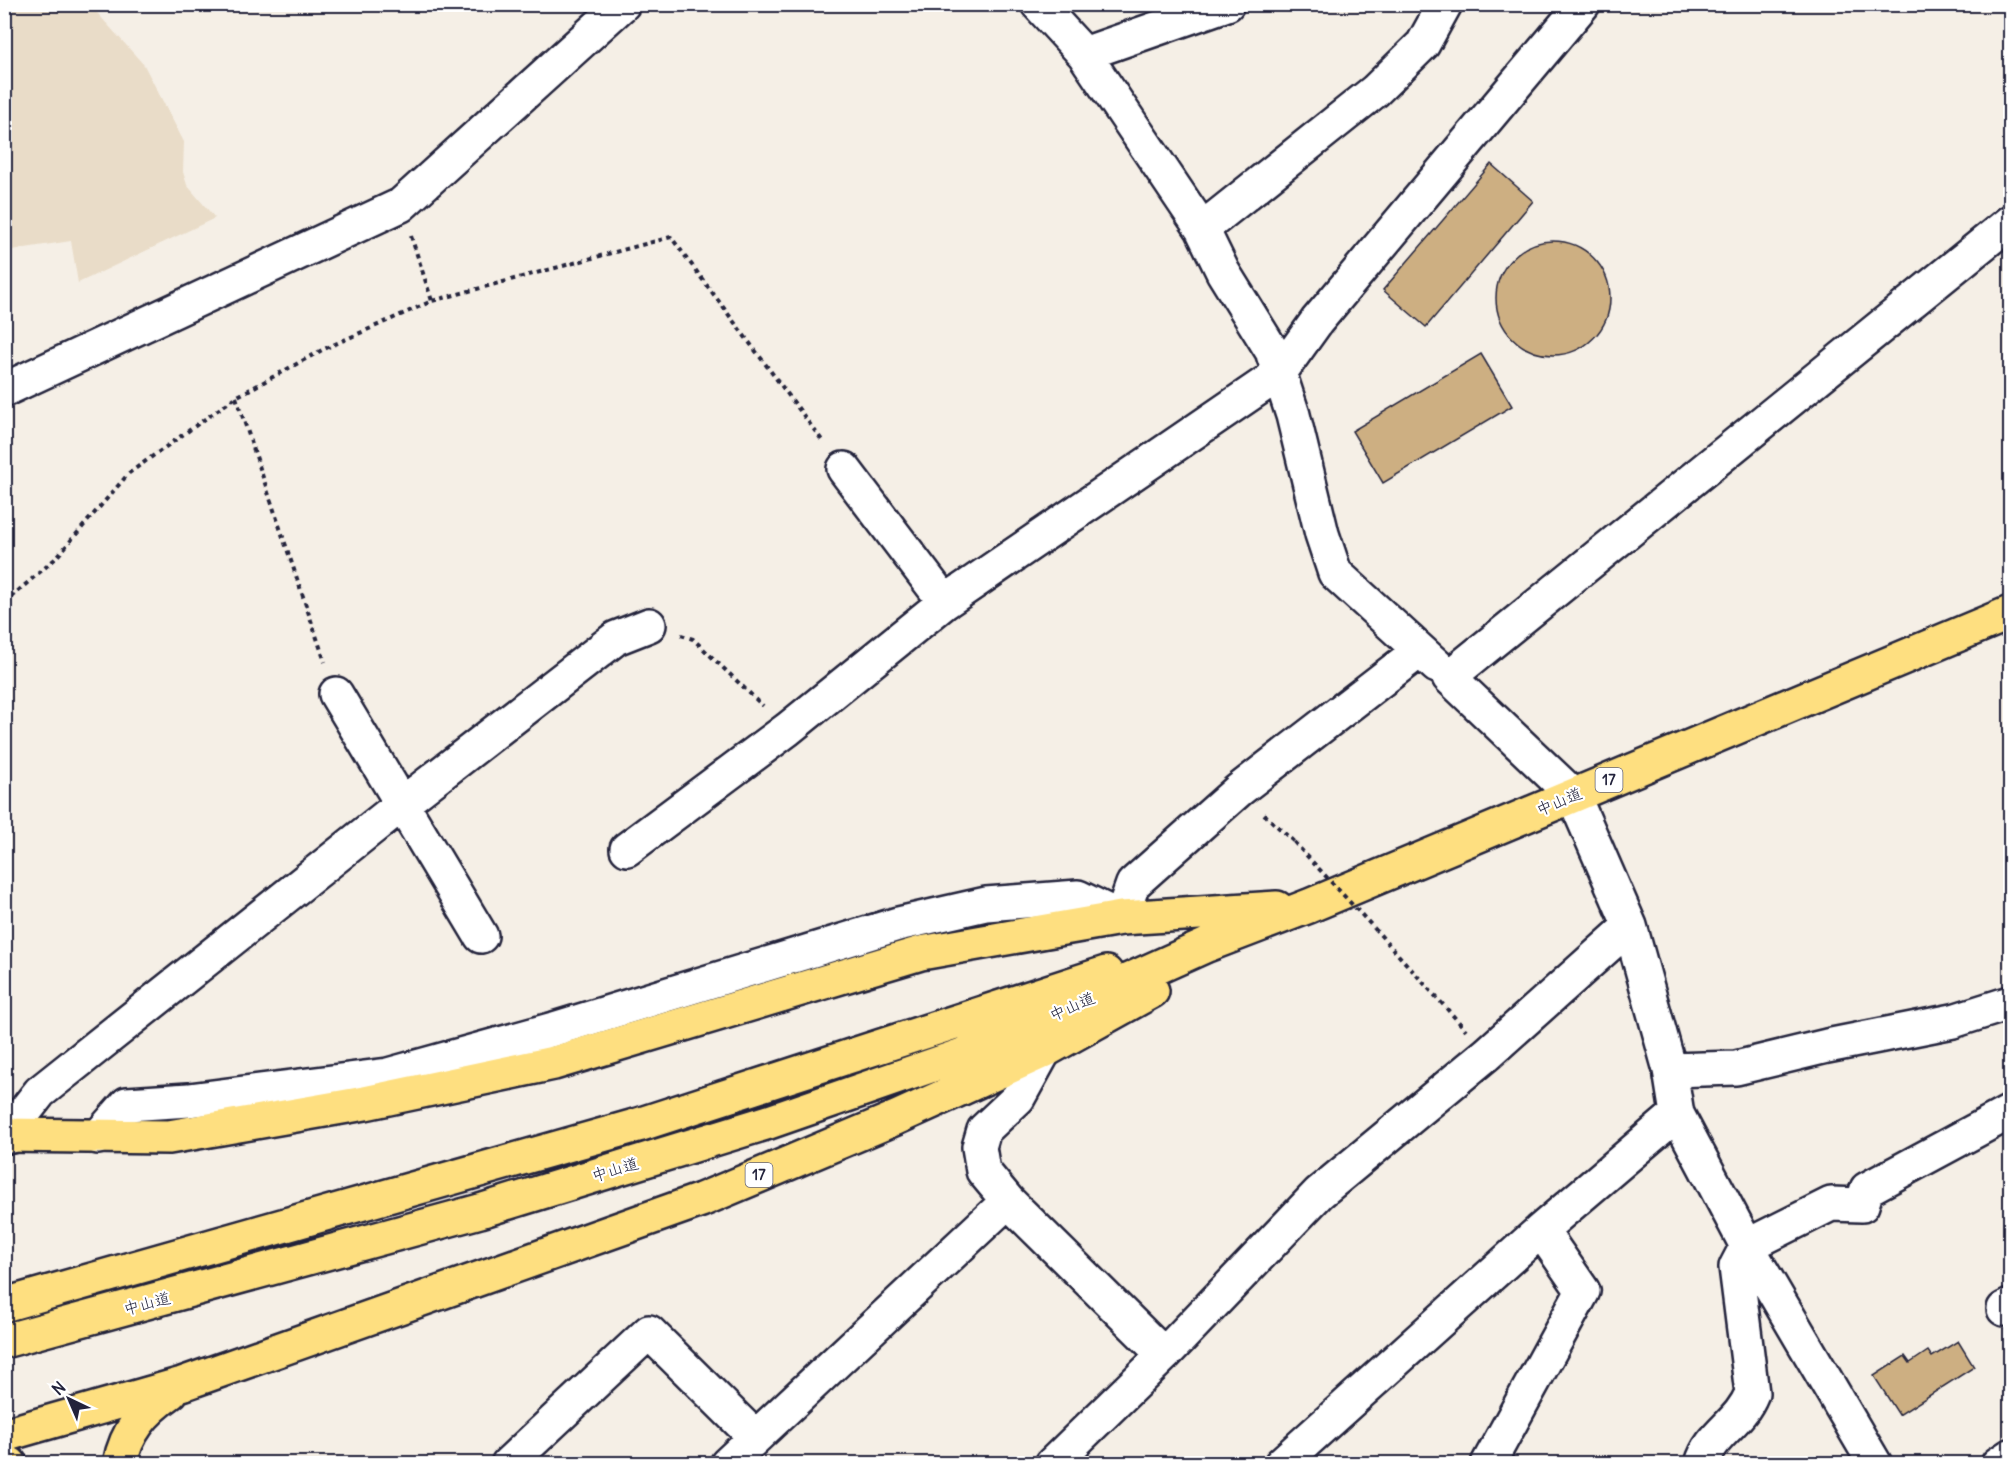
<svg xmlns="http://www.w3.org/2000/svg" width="2015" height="1468" viewBox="0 0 2015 1468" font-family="Delius,'Klee One',sans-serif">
<rect width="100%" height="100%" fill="#f5efe6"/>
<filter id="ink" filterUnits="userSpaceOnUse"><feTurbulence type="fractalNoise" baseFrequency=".0167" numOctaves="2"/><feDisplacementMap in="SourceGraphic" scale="12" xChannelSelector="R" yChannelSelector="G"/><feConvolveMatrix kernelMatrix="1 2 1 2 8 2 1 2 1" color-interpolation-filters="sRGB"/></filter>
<g filter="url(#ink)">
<path fill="#e9dcc8" d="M4,5H90L144,65L184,142L183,172L187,185L215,218L78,283L71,241L5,251Z"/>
<path fill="#cdaf82" stroke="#22223b" stroke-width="1.5" d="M1491,164L1533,201L1426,327L1383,290Z
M1496 298a57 57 0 1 1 114 0a57 57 0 1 1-114 0Z
M1481,354L1512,406L1383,483L1352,431Z
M1958,1341L1974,1367L1899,1415L1874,1376L1905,1356L1910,1363L1928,1351L1932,1357Z"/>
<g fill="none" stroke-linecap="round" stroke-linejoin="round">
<defs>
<path id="minor" d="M1038,4L1084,54L1202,229L1223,272L1272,351L1293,415L1322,534L1335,573L1437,666
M1084,54L1227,4
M1202,229L1375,91L1423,44L1445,4
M4,390L401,205L623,4
M844,469L945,602
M336,694L481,936
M627,849L788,729L945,602L1279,374L1317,321L1583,4
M1044,1051L1018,1098L984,1130L979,1147L983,1171L1008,1201L1164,1355
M1670,1070L1736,1068L1827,1046L1953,1021L2010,1003
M11,1136L22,1115L40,1092L402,804L616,638L649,625
M98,1137L127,1104L189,1100L388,1075L554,1029L898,924L986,904L1078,897L1121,918L1133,884L1239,790L1419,651
M2004,1309L2010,1306
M508,1464L649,1332L755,1437
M727,1464L1008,1201
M1052,1464L1164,1355L1319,1193L1487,1054L1630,926
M1281,1464L1541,1230L1677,1114
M1488,1464L1583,1291L1541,1230
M1702,1464C1711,1433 1739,1425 1752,1393L1736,1267L1747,1246L1831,1204L1862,1205L1867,1189L2010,1112
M1875,1464L1747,1246L1677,1114L1670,1070L1630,926L1573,795L1449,677L2010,222
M1998,1464L2010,1456"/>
<path id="major" d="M4,1461L10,1464"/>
<path id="highway" d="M4,1135L169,1137L365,1103L554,1063L921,953L1121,918L1277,908
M4,1305L638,1125L1106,973
M4,1341L480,1211L769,1122L962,1055L1207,945L1309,906L2010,613
M4,1435L182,1384L701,1200L896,1118L1044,1051L1152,991
M120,1464C126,1431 144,1411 171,1392"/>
</defs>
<use href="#minor" stroke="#22223b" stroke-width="38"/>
<use href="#major" stroke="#22223b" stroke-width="38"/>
<use href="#highway" stroke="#22223b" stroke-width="38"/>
<path stroke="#22223b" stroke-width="4" stroke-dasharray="4.5 4.5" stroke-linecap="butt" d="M411,236L432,301
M236,397L325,662
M4,603L55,559L129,473L236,397L324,349L432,301L671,237L824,443
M681,635L693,639L763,706
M1264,814L1294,842
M1374,928L1466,1030"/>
<use href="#minor" stroke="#fff" stroke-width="33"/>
<use href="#major" stroke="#fedf80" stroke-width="33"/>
<use href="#highway" stroke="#fedf80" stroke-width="33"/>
<path stroke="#22223b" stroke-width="4" stroke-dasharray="4.5 4.5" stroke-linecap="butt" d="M1294,842L1374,928"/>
</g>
</g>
<g text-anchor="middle" stroke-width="4.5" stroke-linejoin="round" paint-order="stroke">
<g fill="#fff" stroke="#646476" stroke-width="1.5">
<rect x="1595.5" y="768" width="27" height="24" rx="4.5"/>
<rect x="745.5" y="1163" width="27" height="24" rx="4.5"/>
</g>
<g font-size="15" font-weight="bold" fill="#22223b">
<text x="1609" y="785">17</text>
<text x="759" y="1180">17</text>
</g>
<g font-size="16" fill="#22223b" stroke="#fff">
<text transform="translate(1559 801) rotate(-23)" y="6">中山道</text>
<text transform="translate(1072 1006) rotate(-24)" y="6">中山道</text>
<text transform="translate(615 1169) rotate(-17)" y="6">中山道</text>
<text transform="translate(147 1303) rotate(-15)" y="6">中山道</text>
</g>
</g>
<rect width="2015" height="1468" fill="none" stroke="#fff" stroke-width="24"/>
<rect x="12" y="12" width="1991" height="1444" fill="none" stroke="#22223b" stroke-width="2" filter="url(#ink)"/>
<g transform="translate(69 1399) rotate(316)" stroke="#ffffff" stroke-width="4.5" paint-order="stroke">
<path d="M0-4.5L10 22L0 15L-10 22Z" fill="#22223b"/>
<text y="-9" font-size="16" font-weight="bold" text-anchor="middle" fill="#22223b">N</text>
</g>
</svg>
